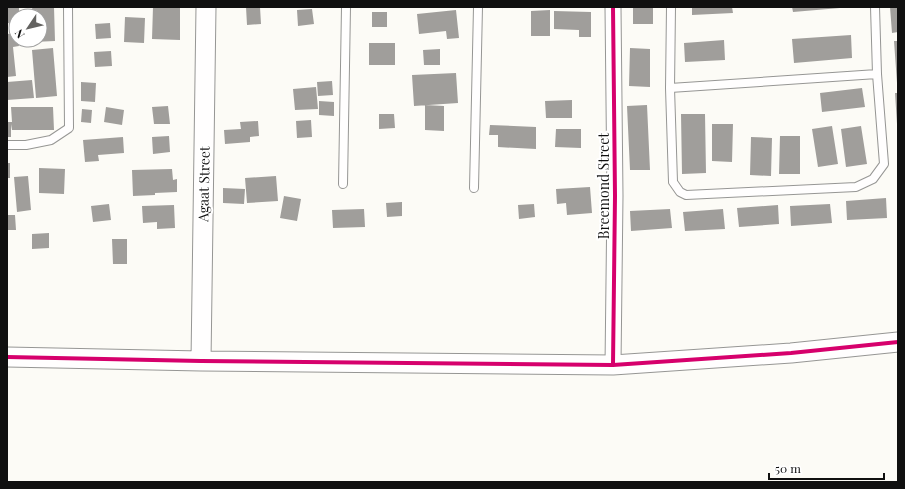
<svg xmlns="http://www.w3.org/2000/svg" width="905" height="489" viewBox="0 0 905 489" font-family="'Playfair Display',serif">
<rect width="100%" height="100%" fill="#fcfbf6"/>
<path fill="#a09e9b" d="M7,7H19V16H16V24L7,23Z
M32,7H54L55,41L33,42V40H40V16H33Z
M153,7H180V40L152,39Z
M246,7H260L261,24L247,25Z
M633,7H653V24H633Z
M692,7H732L733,13L692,15Z
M792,7H840V8L793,12Z
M890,7H898V32L892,33Z
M312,9L314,24L298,26L297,10Z
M456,10L459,38L447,39L446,31L419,34L417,14Z
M550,10V36H531V11Z
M554,11L591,12V37H579V30L554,29Z
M372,12H387V27H372Z
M125,17L145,18L144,43L124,42Z
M110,23L111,38L96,39L95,24Z
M16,33L19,46L13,47L16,76L7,77V34Z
M851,35L852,58L794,63L792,39Z
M724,40L725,60L685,62L684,43Z
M894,41H898V83H897Z
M369,43H395V65H369Z
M53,48L57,96L36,98L32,50Z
M630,48L650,49V87L629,86Z
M440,49V65H424L423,50Z
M111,51L112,66L95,67L94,52Z
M456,73L458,103L414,106L412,75Z
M32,80L34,98L7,100V82Z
M332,81L333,95L318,96L317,82Z
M81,82L96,83L95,102L81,101Z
M316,87L318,109L295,110L293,89Z
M862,88L865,107L822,112L820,93Z
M895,93H898V123L897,124Z
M572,100V118H546L545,101Z
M319,101L334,102V116L319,115Z
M425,105L444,106V131L425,130Z
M647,105L650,170H630L627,106Z
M168,106L170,124H154L152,107Z
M11,107H53L54,130H12L11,124V137H7V122H12Z
M106,107L124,110L122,125L104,122Z
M82,109L92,110L91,123L81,122Z
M379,114H394L395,128L379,129Z
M681,114H705L706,173L682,174Z
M311,120L312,137L297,138L296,121Z
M258,121L259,136L250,137V142L225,144L224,130L241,129L240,122Z
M712,124H733L732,162L712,161Z
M490,125L536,127V149L498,147V135H489Z
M832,126L838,164L818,167L812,129Z
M861,126L867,164L846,167L841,129Z
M556,129H581V148L555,147Z
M169,136L170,152L153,154L152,137Z
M780,136H800V174H779Z
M123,137L124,153L98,155L99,161L85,162L83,140Z
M751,137L772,138L771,176L750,175Z
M7,163H10V178H7Z
M39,168L65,169L64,194L39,193Z
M172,169L173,180L177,179V192L155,193V195L133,196L132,170Z
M28,176L31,210L17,212L14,177Z
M276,176L278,201L247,203L245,178Z
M590,187L592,213L567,215L566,203L557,204L556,189Z
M223,188L245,189L244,204L223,203Z
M284,196L301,199L297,221L280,218Z
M886,198L887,218L847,220L846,201Z
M402,202V216L387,217L386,203Z
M109,204L111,220L93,222L91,206Z
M534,204L535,217L519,219L518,205Z
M830,204L832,223L791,226L790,206Z
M174,205L175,228L157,229V222L143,223L142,206Z
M778,205L779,224L739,227L737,208Z
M364,209L365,227L333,228L332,210Z
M670,209L672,228L631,231L630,211Z
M723,209L725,229L685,231L683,212Z
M7,215H15L16,230H7Z
M49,233V248L32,249V234Z
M112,239H127V264H113Z"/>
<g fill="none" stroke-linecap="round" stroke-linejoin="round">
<defs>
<path id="service" d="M671,7L670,88L673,182L680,192L686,195L856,187L873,179L884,164L877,74L875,7
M670,88L877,74
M7,145H26L51,140L69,128L68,7
M343,184L346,7
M474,188L478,7"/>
<path id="minor" d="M613,365L615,196L613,7"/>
<path id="tertiary" d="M7,357L201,361L613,365L791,353L898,342
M201,361L206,7"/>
</defs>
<use href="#service" stroke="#969694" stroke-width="10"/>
<use href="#minor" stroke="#969694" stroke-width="17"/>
<use href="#tertiary" stroke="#969694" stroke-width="21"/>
<use href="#service" stroke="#fffefe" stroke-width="8"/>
<use href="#minor" stroke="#fffefe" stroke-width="15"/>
<use href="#tertiary" stroke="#fffefe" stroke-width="19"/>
<defs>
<path id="cycleway" d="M7,357L201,361L613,365L791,353L898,342
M613,365L615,196L613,7"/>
</defs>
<use href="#cycleway" stroke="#fff" stroke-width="6"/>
<use href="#cycleway" stroke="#d6006c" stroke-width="4"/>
</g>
<g text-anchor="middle" stroke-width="4" stroke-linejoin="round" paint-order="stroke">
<g font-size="14" fill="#101010" stroke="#fff">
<text transform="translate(204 184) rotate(-89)" y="5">Agaat Street</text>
<text transform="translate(604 186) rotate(-90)" y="5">Breemond Street</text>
</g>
</g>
<rect width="905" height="489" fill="none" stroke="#101010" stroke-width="16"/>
<g transform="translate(28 28) rotate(235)"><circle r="19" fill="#ffffff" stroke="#9f9f9f"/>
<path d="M0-3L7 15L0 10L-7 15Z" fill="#636260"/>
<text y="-6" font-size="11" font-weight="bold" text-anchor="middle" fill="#101010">N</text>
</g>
<path d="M769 473v6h115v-6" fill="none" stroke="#101010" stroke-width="2"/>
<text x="775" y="473" font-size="12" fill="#101010" stroke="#ffffff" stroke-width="3" paint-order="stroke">50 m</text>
</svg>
